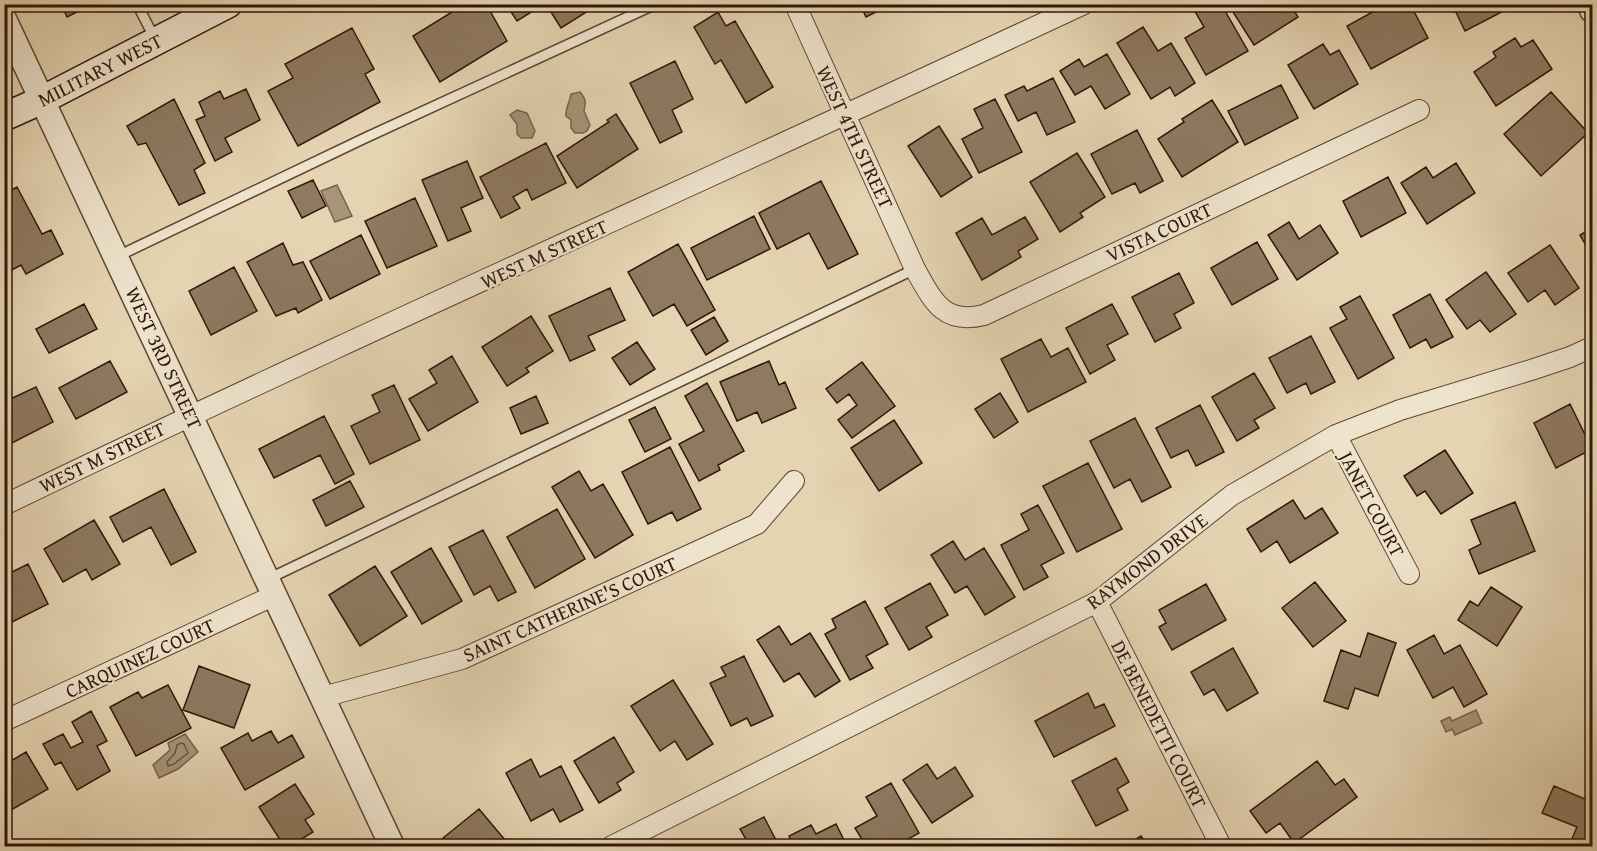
<svg xmlns="http://www.w3.org/2000/svg" width="1597" height="851" viewBox="0 0 1597 851" font-family="'Gentium Book Plus',serif">
<rect width="100%" height="100%" fill="#e5d4b2"/>
<filter id="stains"><feTurbulence type="fractalNoise" baseFrequency=".00333" numOctaves="4"/><feColorMatrix values="0 0 0 0 .2 0 0 0 0 .09 0 0 0 0 .02 0 0 0 .5 -.17"/></filter>
<radialGradient id="worn" r=".72"><stop offset=".6" stop-color="#630" stop-opacity="0"/><stop offset="1" stop-color="#630" stop-opacity=".3"/></radialGradient>
<path fill="#a79479" stroke="#77624c" stroke-width="1.5" d="M580,92C586,99 586,102 584,111L590,125L587,131L583,133H575L571,128V120L566,116C565,108 570,102 571,94Z
M517,110L527,113L535,131L532,138H521L517,134V124L510,115Z
M337,185L352,216L335,222L321,191Z
M1476,710L1482,723L1455,735L1452,729L1446,732L1441,721L1450,717L1452,721Z
M185,734L198,752L178,769L159,778L153,765L170,750L168,743Z"/>
<g fill="none" stroke-linecap="round" stroke-linejoin="round">
<path stroke="#6c5641" stroke-width="1.5" d="M181,743L184,744L188,753L174,764L168,766L167,762L175,753L177,745Z"/>
</g>
<path fill="#8e7961" stroke="#301709" stroke-width="1.5" d="M61,4H93L67,17Z
M465,4H486L507,41L440,82L413,36Z
M506,4H544L517,21Z
M546,4H584L588,11L561,28Z
M860,4H888V6L866,17Z
M1199,4H1221L1248,51L1206,75L1185,38L1204,27L1193,8Z
M1228,4H1290L1298,17L1254,45Z
M1387,4H1410L1428,38L1371,69L1347,26Z
M1452,4H1515V5L1465,31Z
M718,12L726,26L735,21L773,87L746,103L721,60L715,64L694,27Z
M1143,27L1158,51L1171,43L1195,83L1175,96L1170,87L1151,99L1117,43Z
M352,28L374,69L365,74L380,102L298,146L268,91L293,78L285,64Z
M1515,38L1521,47L1533,40L1552,69L1496,106L1474,72L1496,57L1493,52Z
M1323,44L1330,55L1339,50L1358,84L1314,109L1288,65Z
M1107,54L1130,94L1105,109L1091,86L1075,95L1060,71L1079,59L1084,67Z
M675,61L693,99L672,110L682,132L660,143L630,83Z
M1053,78L1075,122L1047,135L1036,112L1018,121L1005,95L1024,86L1027,91Z
M1281,85L1298,118L1245,145L1228,111Z
M246,89L260,120L225,138L232,152L215,161L196,120L205,116L199,102L220,91L224,99Z
M1551,92L1588,133L1541,176L1504,134Z
M174,99L205,163L194,170L205,193L179,205L146,143L138,145L127,126Z
M995,99L1022,152L979,173L962,139L983,128L974,109Z
M1212,100L1238,142L1182,177L1158,139L1184,122L1182,119Z
M616,114L638,149L577,188L557,156L609,122L607,120Z
M939,126L972,177L941,197L908,146Z
M1137,130L1163,181L1140,193L1135,183L1112,194L1091,154Z
M546,143L566,183L532,200L527,189L513,197L520,208L501,218L480,177Z
M1077,153L1105,197L1080,213L1083,217L1060,232L1030,182Z
M467,161L483,198L461,208L471,231L448,241L422,180Z
M1456,163L1475,193L1427,224L1401,183L1426,167L1433,178Z
M1388,177L1406,213L1361,237L1343,201Z
M313,180L326,206L302,218L288,191Z
M821,181L858,254L828,269L809,233L777,249L759,213Z
M17,187L42,234L51,230L63,254L26,274L21,265L8,272L4,267V194Z
M415,198L437,246L387,268L365,221Z
M754,216L770,249L707,280L691,248Z
M1025,217L1038,239L1018,251L1021,257L982,280L956,233L982,218L992,235Z
M1289,222L1299,239L1320,225L1338,253L1297,280L1268,235Z
M1592,228V256L1580,235Z
M361,235L380,274L330,299L310,261Z
M1257,242L1278,279L1232,305L1211,268Z
M283,243L293,265L303,262L322,300L298,313L296,308L276,316L247,262Z
M678,244L715,310L687,326L674,304L653,316L628,272Z
M1550,245L1579,288L1555,305L1545,290L1528,302L1508,273Z
M234,267L257,311L211,335L189,291Z
M1486,272L1516,314L1490,332L1480,320L1467,329L1446,300Z
M1179,273L1194,303L1174,314L1181,328L1155,342L1132,297Z
M610,288L625,320L588,336L595,350L570,361L549,316Z
M1430,294L1453,337L1431,348L1426,339L1410,348L1393,315Z
M1360,296L1394,358L1358,379L1330,328L1347,319L1340,307Z
M84,304L97,329L49,353L36,329Z
M1112,304L1128,334L1107,345L1115,360L1090,374L1066,328Z
M531,316L553,351L526,368L529,372L507,386L482,347Z
M714,317L728,341L706,355L691,330Z
M1311,336L1335,382L1311,394L1306,383L1287,393L1269,358Z
M1041,339L1051,357L1068,348L1086,382L1028,412L1001,359Z
M637,342L655,369L630,385L612,358Z
M452,356L478,402L428,431L409,399L437,383L429,370Z
M110,361L127,392L76,419L59,388Z
M769,361L779,385L785,382L796,408L762,423L757,412L737,421L720,382Z
M862,362L895,406L852,438L838,420L857,405L849,394L837,403L826,389Z
M1254,373L1275,408L1254,420L1259,428L1237,441L1212,397Z
M707,383L744,451L718,465L720,470L699,481L679,444L704,431L685,396Z
M394,385L420,440L370,464L351,426L380,412L372,395Z
M36,387L53,422L6,446L4,402Z
M1000,393L1018,422L994,438L975,409Z
M536,396L548,423L521,434L510,408Z
M1570,404L1592,449L1556,468L1534,423Z
M1200,405L1224,452L1196,466L1188,450L1171,458L1156,428Z
M655,407L671,439L645,452L629,420Z
M324,416L354,474L335,484L320,455L274,478L259,449Z
M1135,418L1171,487L1142,502L1130,479L1114,488L1090,441Z
M894,420L922,463L879,491L851,448Z
M670,447L701,509L677,521L672,512L648,524L622,472Z
M1445,450L1473,493L1441,514L1425,491L1417,496L1404,476Z
M1088,463L1122,529L1077,552L1043,486Z
M579,471L591,491L603,484L633,535L595,558L552,487Z
M350,481L364,507L326,526L313,500Z
M164,489L196,552L171,565L151,527L123,542L110,517Z
M1293,500L1305,519L1322,508L1338,533L1290,563L1277,541L1261,552L1247,529Z
M1515,502L1535,551L1479,574L1469,550L1481,544L1471,520Z
M1038,505L1064,553L1041,565L1048,577L1024,590L1001,545L1029,530L1021,514Z
M557,509L585,559L535,588L507,537Z
M94,520L120,564L92,580L86,569L63,582L44,549Z
M483,530L516,592L498,601L490,586L474,595L449,547Z
M953,541L965,560L984,548L1015,597L985,615L967,586L955,593L931,555Z
M431,548L462,601L422,624L391,572Z
M28,564L48,604L6,625L4,576Z
M375,566L407,616L360,646L329,595Z
M1315,582L1346,621L1313,647L1282,608Z
M930,583L948,615L926,627L932,637L909,650L885,608Z
M1206,584L1226,620L1172,650L1159,627L1166,623L1159,610Z
M1491,587L1522,607L1497,646L1458,620L1470,601L1478,606Z
M865,601L888,644L866,656L873,668L850,680L825,634L836,628L832,619Z
M779,626L791,645L810,633L840,681L815,697L799,673L784,682L757,640Z
M1368,633L1396,643L1378,696L1355,688L1348,709L1324,701L1341,650L1360,657Z
M1434,635L1444,654L1460,645L1487,694L1464,707L1453,687L1433,698L1407,650Z
M1233,648L1258,693L1227,711L1214,689L1204,695L1191,672Z
M744,656L773,716L751,726L747,718L731,726L710,683L726,676L721,667Z
M199,666L250,685L234,728L183,710Z
M4,674L11,686L4,690Z
M673,680L713,744L687,760L675,741L660,751L631,706Z
M168,685L191,728L136,756L110,707L138,692L142,698Z
M1088,693L1095,708L1104,704L1115,726L1054,757L1035,721Z
M91,711L107,741L97,746L110,771L77,790L61,762L55,765L43,744L63,734L71,748L83,742L72,722Z
M271,731L278,743L292,735L304,757L245,790L221,748L248,733L252,741Z
M614,737L634,772L617,783L621,790L599,803L574,761Z
M26,752L48,789L4,814V765Z
M1116,758L1129,782L1117,789L1128,810L1096,826L1072,781Z
M531,759L540,777L561,766L583,810L560,822L553,809L531,821L506,773Z
M1317,761L1335,785L1344,779L1357,797L1294,843L1280,823L1266,833L1250,811Z
M927,764L937,779L955,767L973,796L932,823L903,780Z
M891,783L919,833L896,846H866L855,828L877,816L866,797Z
M295,784L314,814L305,820L313,832L290,846H284L259,807Z
M1554,786L1592,802V846H1569L1577,827L1542,813Z
M479,809L510,846H450L443,838Z
M764,817L779,846H736L747,841L740,829Z
M836,824L847,846H794L789,836L811,825L816,834Z
M1141,836L1148,846H1124Z"/>
<g fill="none" stroke-linecap="round" stroke-linejoin="round">
<defs>
<path id="service" d="M137,4L155,39
M116,257L365,138L656,4
M268,579L915,269"/>
<path id="minor" d="M795,4L915,269C933,301 943,325 984,315L1419,110
M1336,435L1409,574
M4,505C362,332 725,172 1084,4
M1097,602L1221,846
M323,697L462,659L757,524L794,481
M4,721L275,595
M612,846L1097,602L1232,495L1336,435L1400,410L1531,370L1570,357L1592,347"/>
<path id="tertiary" d="M1590,4L1592,10
M4,19L392,846"/>
<path id="secondary" d="M4,117L42,100L228,4"/>
</defs>
<use href="#service" stroke="#5d4633" stroke-width="12"/>
<use href="#minor" stroke="#5d4633" stroke-width="22"/>
<use href="#tertiary" stroke="#5d4633" stroke-width="27"/>
<use href="#secondary" stroke="#301709" stroke-width="30"/>
<use href="#service" stroke="#eee3cd" stroke-width="9"/>
<use href="#minor" stroke="#eee3cd" stroke-width="20"/>
<use href="#tertiary" stroke="#eee3cd" stroke-width="24"/>
<use href="#secondary" stroke="#eee3cd" stroke-width="27"/>
</g>
<g text-anchor="middle" stroke-width="4.5" stroke-linejoin="round" paint-order="stroke">
<g font-size="20" fill="#301709" stroke="#eee3cd">
<text transform="translate(100 70) rotate(-27)" y="7">MILITARY WEST</text>
<text transform="translate(855 137) rotate(65)" y="7">WEST 4TH STREET</text>
<text transform="translate(1159 232) rotate(-25)" y="7">VISTA COURT</text>
<text transform="translate(544 254) rotate(-25)" y="7">WEST M STREET</text>
<text transform="translate(164 358) rotate(65)" y="7">WEST 3RD STREET</text>
<text transform="translate(102 457) rotate(-26)" y="7">WEST M STREET</text>
<text transform="translate(1372 504) rotate(62)" y="7">JANET COURT</text>
<text transform="translate(1147 561) rotate(-37)" y="7">RAYMOND DRIVE</text>
<text transform="translate(570 609) rotate(-24)" y="7">SAINT CATHERINE'S COURT</text>
<text transform="translate(140 658) rotate(-25)" y="7">CARQUINEZ COURT</text>
<text transform="translate(1159 724) rotate(63)" y="7">DE BENEDETTI COURT</text>
</g>
</g>
<rect width="1597" height="851" fill="none" stroke="#e5d4b2" stroke-width="24"/>
<rect x="6" y="6" width="1585" height="839" fill="none" stroke="#301709" stroke-width="3"/>
<rect x="12" y="12" width="1573" height="827" fill="none" stroke="#301709" stroke-width="1.5"/>
<rect width="100%" height="100%" filter="url(#stains)"/>
<rect width="100%" height="100%" fill="url(#worn)"/>
</svg>
